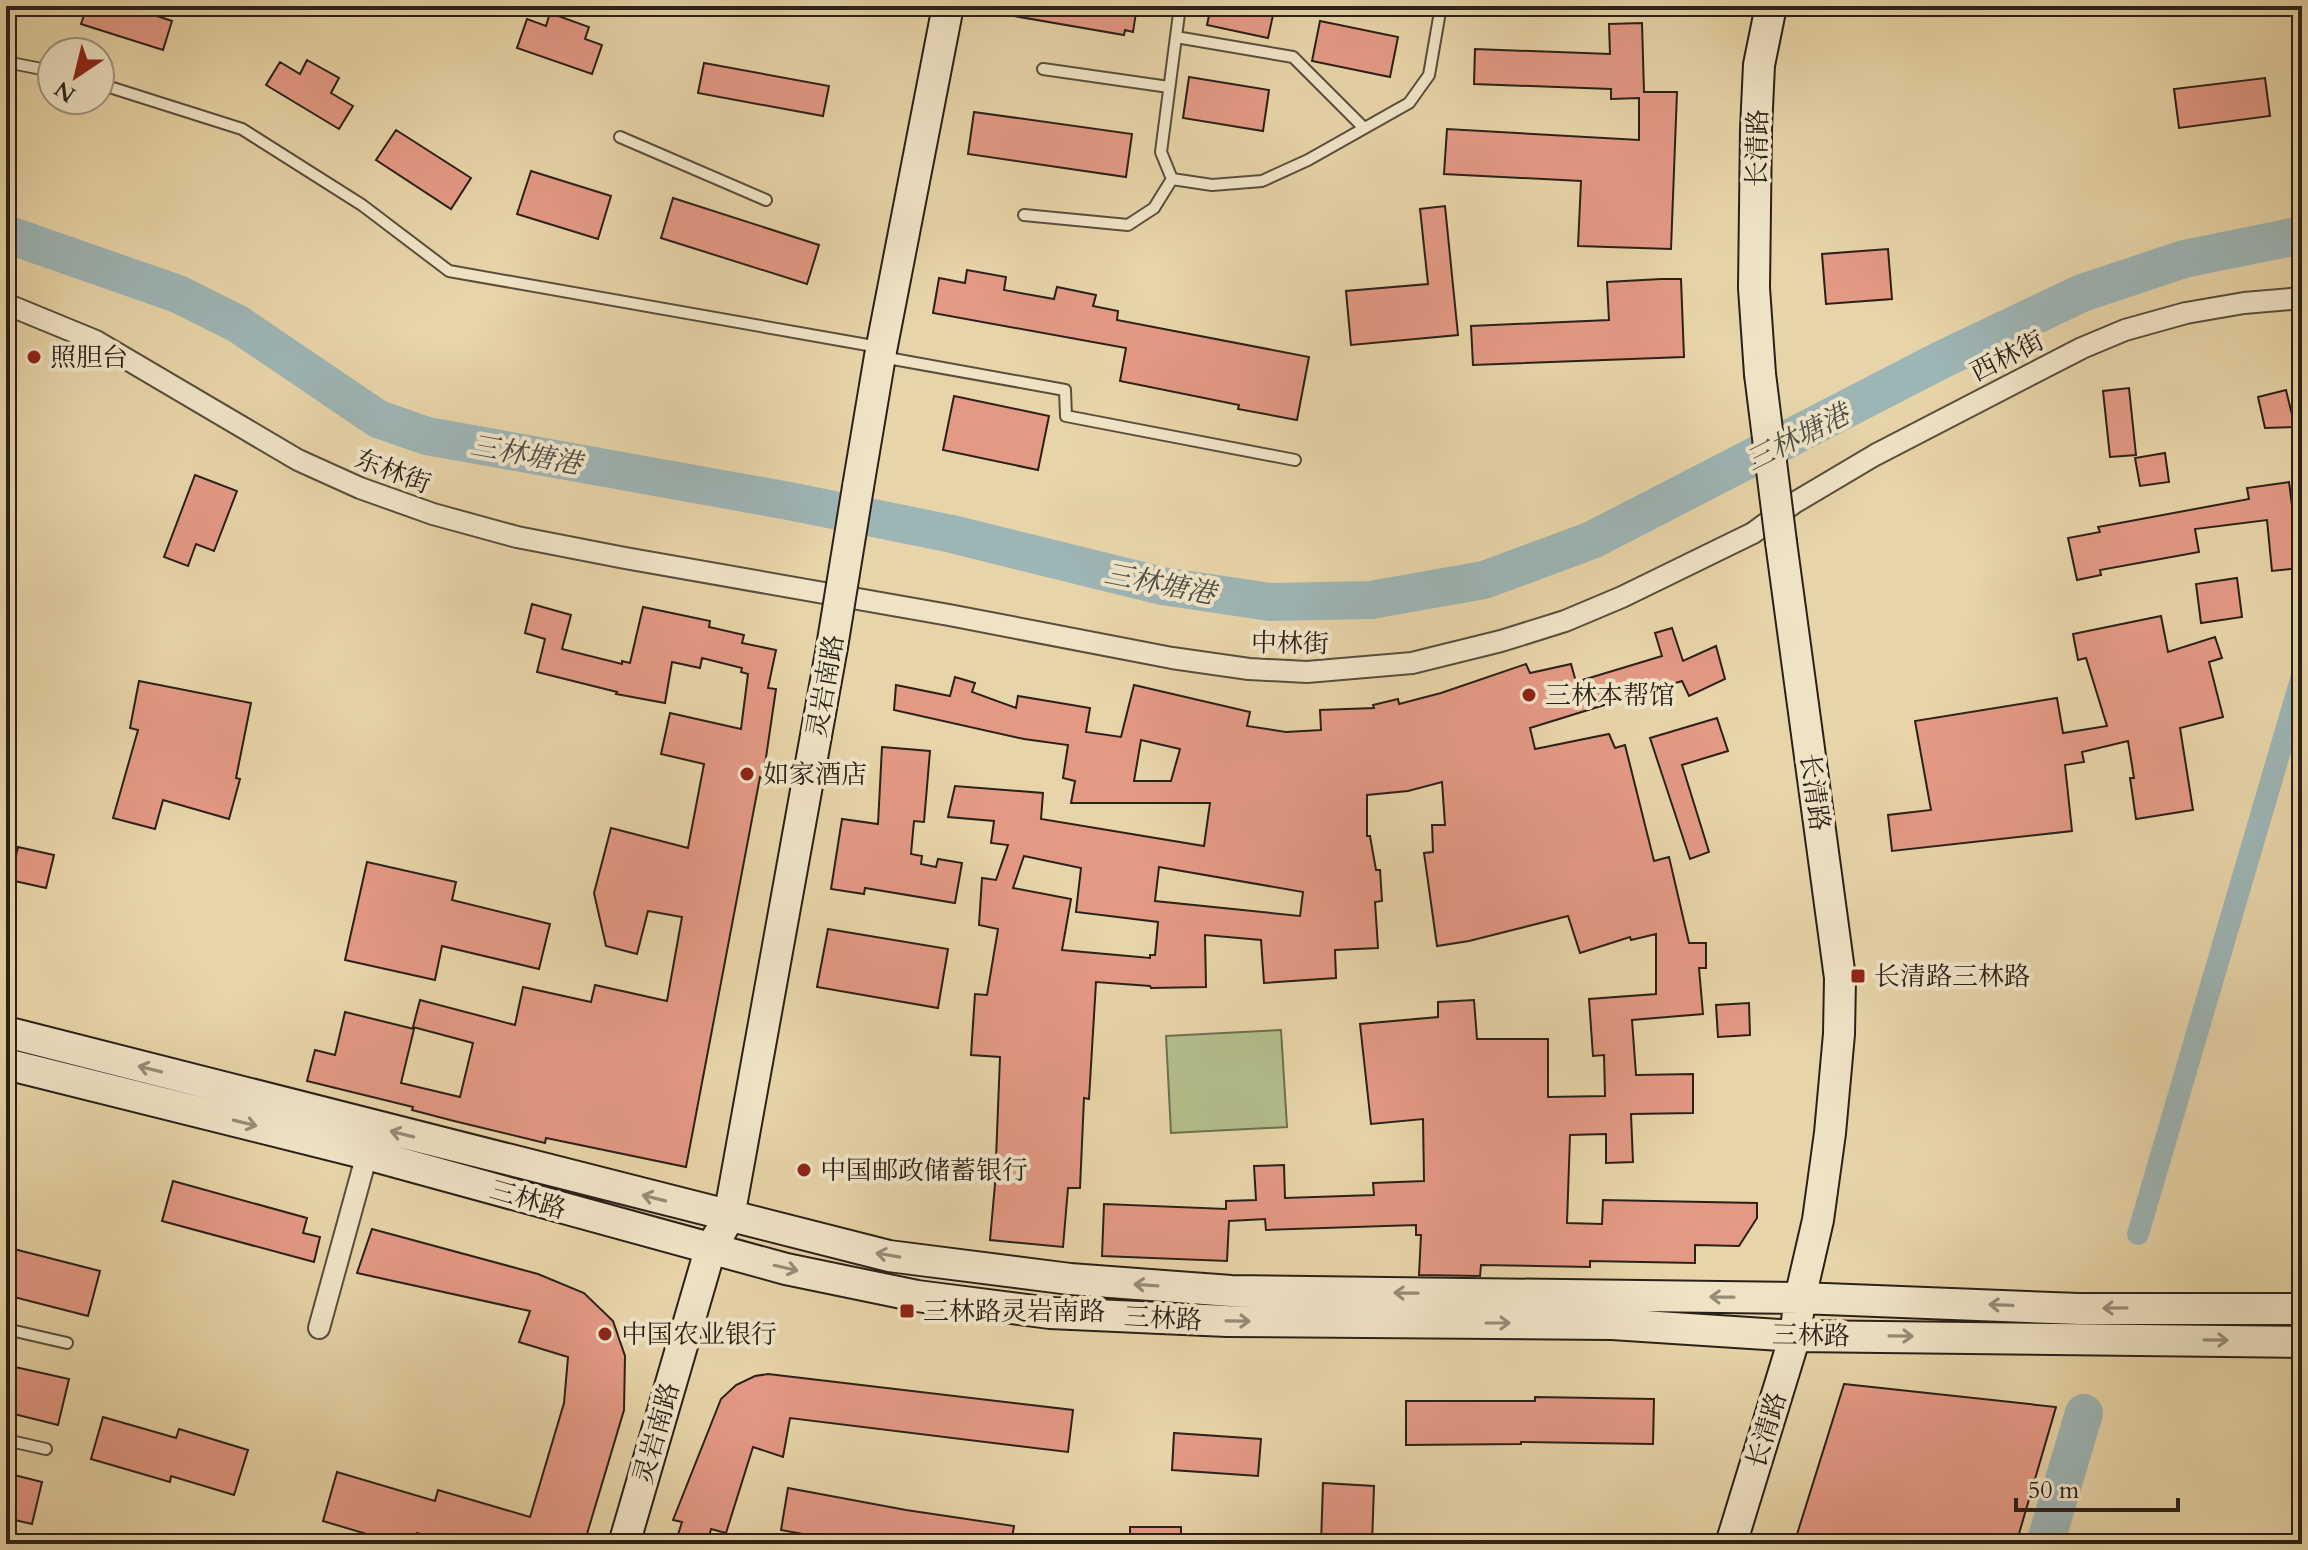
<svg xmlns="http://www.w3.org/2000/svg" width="2308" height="1550" viewBox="0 0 2308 1550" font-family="Cardo,'Noto Serif SC',serif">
<rect width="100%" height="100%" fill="#e7d4a8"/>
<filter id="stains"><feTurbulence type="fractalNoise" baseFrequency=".0025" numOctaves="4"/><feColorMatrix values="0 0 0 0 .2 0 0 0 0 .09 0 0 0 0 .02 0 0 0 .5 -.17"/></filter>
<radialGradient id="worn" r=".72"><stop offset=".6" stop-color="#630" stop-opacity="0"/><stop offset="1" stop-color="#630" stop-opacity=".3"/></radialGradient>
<path fill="#b3bd8a" stroke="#6e6f51" stroke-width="2" d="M1281,1030L1287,1127L1171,1133L1166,1036Z"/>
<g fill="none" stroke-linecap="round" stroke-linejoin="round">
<path stroke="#9db5b5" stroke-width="22" d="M2138,1234L2302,676"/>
<path stroke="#9db5b5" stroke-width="38" d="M6,234L178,294L238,324L378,419L427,436L789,501L952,534L1162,586L1270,602L1371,600L1484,580L1592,540L1941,360L2082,293L2184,259L2302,235
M2045,1544L2084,1413"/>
</g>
<path fill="#e49985" stroke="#2a2118" stroke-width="2" fill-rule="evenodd" d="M87,6H153L151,14L172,21L163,50L81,24Z
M1009,6H1137L1133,32L1125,30L1124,35L1008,15Z
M1211,6H1275L1268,38L1207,25Z
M550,13L589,27L585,39L602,45L592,74L517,48L527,19L546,26Z
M1320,21L1398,37L1390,77L1312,61Z
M1642,23L1644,92H1677L1671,249L1578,246L1581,181L1444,174L1447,129L1639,140V98L1611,99V89L1474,84L1475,49L1610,54L1609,24Z
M307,60L339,78L331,93L353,106L339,129L266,85L280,62L300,74Z
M704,63L829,86L823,116L698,93Z
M1189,77L1269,90L1263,131L1183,118Z
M2265,78L2270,116L2179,128L2174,89Z
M974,112L1132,134L1126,177L968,154Z
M396,130L471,178L451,209L376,160Z
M531,171L611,196L598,239L517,214Z
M673,198L819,245L807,284L661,238Z
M1445,206L1458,335L1351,345L1346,291L1428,284L1420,209Z
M1888,249L1892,299L1826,304L1822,254Z
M967,270L1006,277L1004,290L1054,299L1057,287L1096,295L1093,306L1118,311L1117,320L1309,357L1297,420L1238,409L1239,405L1120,381L1126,348L933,313L939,278L965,283Z
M1661,279H1681L1684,357L1473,365L1471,326L1609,320L1607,282Z
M2129,388L2136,455L2110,457L2103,391Z
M2286,390L2295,427L2265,428L2258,397Z
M954,396L1049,416L1038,470L943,450Z
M2165,453L2169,482L2140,486L2135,458Z
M195,475L237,491L214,551L196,544L188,566L164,557Z
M2289,482L2300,568L2272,571L2267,520L2195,529L2199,552L2100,570L2101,575L2077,580L2068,538L2100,532L2098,527L2249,499L2247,488Z
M2237,578L2242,617L2201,623L2196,584Z
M532,604L571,615L562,649L622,664V661L630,663L643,607L710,621L709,627L744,635L742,643L776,650L768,688L776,689L763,778L760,777L686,1167L546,1138L545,1143L454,1121L412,1110L413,1107L307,1081L315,1050L335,1055L345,1012L414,1029L401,1083L460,1097L473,1043L413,1027L420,1000L515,1025L523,987L591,1002L595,985L667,1001L682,917L648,911L637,954L606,946L594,893L611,828L688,848L704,764L661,754L670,713L741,729L748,674L741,672L742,668L702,658L700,668L672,662L665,703L616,694L617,692L537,672L545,639L525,633Z
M2161,616L2168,652L2215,637L2222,658L2209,662L2223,717L2180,728L2193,810L2136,819L2130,778H2134L2128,741L2082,752L2084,762L2065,765L2072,831L1892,851L1888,815L1931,810L1915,721L2057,698L2063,733L2107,726L2086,658L2078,660L2073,634Z
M1672,628L1683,661L1716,646L1725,679L1689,696L1682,681L1530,728L1535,749L1609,734L1615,748L1625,745L1654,861L1669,857L1689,943H1706V968H1699L1703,1014L1632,1020L1636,1075L1693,1074V1113L1631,1114L1633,1162L1606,1163V1134L1570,1135L1567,1223L1602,1224L1603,1200L1757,1203V1218L1739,1246L1695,1245V1263L1590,1261V1267L1481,1265L1480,1276L1419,1275L1421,1235H1416V1225L1266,1230L1265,1219L1229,1221L1227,1261L1102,1256L1104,1204L1226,1209V1201L1256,1200L1254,1166L1284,1165L1285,1198L1374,1195L1373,1183L1424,1181L1423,1119L1371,1124L1360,1024L1438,1017V1002L1474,1000L1477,1039H1548V1097L1605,1096L1604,1055L1593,1056L1589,999L1656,994V934L1631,940L1630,937L1580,953L1568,916L1469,941L1437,946L1424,853L1433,852L1432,825H1445L1442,782L1408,791L1367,795V836H1370L1376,870H1380L1382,901L1375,902L1378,948L1335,950L1336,978L1264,983L1261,940L1205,935L1206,987L1151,988L1150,986L1096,982L1089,1099L1084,1098L1080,1188H1068L1063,1247L990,1240L995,1184L1000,1057L971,1055L975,994L987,995L998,929L979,925L982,878L996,880L1008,845L991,843L994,821L948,817L955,786L1043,793L1041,819L1204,846L1210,803H1071L1075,781L1063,778L1068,745L1024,739L894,710L896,685L950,696L955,677L975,683L972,692L1016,708L1018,696L1090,708L1086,732L1121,737L1134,685L1250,712L1247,726L1286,732L1321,730L1320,710L1374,708L1373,705L1398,699L1399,704L1441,693L1526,664L1530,673L1571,664L1576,682L1662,656L1655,633ZM1141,740L1180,749L1171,781H1134ZM1024,856L1081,868L1076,912L1158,922L1155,955H1150V958L1062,950L1071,899L1013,888ZM1159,867L1303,892L1300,916L1155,901Z
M139,681L251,703L236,778L240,779L229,819L163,800L155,829L113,818L138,730L130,728Z
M1717,718L1728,751L1682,765L1709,852L1690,859L1650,738Z
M882,747L930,751L924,822L914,821L911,854L922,856L921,864L936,867L938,859L962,863L955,903L865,888L864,894L831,889L842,819L878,824Z
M18,847L54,855L46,888L10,880Z
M367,862L456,882L452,900L550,924L539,969L442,946L435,980L345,960Z
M828,929L948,949L938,1008L817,987Z
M1749,1003L1750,1035L1718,1037L1716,1005Z
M173,1181L307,1218L303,1233L320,1237L314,1262L162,1221Z
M372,1229L538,1274L584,1293L613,1321L625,1356L624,1410L584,1544H455L417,1533L414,1544H400L323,1521L337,1472L435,1501L438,1490L530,1517L564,1403L568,1357L519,1342L530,1311L357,1273Z
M6,1247L100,1271L88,1316L6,1295Z
M6,1365L69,1379L58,1425L6,1412Z
M768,1374L1073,1410L1068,1452L790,1418L783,1457L753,1447L726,1533L711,1529L707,1544H675L682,1522L673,1520L721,1399L736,1385L755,1376Z
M1844,1384L2056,1407L2016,1544H1794Z
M1535,1397L1654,1399L1653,1444L1521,1442V1444L1406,1445V1401H1535Z
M103,1417L176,1438L179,1429L248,1450L234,1495L171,1476L170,1482L91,1459Z
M1174,1433L1261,1439L1258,1476L1172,1470Z
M6,1473L42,1482L32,1524L6,1518Z
M1323,1483L1374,1486L1372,1544H1321Z
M788,1488L906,1510L1014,1526L1011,1544H857L781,1530Z
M1130,1527H1181V1544H1130Z"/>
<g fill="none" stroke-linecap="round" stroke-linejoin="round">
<defs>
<path id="lane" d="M1176,37L1293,57L1364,128
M6,62L52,71
M1043,69L1169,87
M100,84L242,129L362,205L449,271L879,347
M620,137L766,200
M1172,179L1161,152L1180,6
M1024,215L1128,225L1154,208L1172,179L1212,185L1262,181L1308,160L1409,103L1429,75L1441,6
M882,357L1065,390L1066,416L1295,460
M6,1329L67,1343
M6,1440L46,1449"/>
<path id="street" d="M6,304L96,341L298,460L360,488L433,514L517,537L625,558L949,615L1172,658L1249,669L1307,672L1412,663L1501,641L1565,621L1622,597L1753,533L1794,503L1875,455L2082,348L2125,330L2186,313L2244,303L2302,298
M319,1328L367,1154"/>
<path id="secondary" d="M1760,374L1754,288L1756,129L1759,65L1771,6
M858,487L880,356L948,6
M6,1032L889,1256L1070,1279L1231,1291L1800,1298L2079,1309H2302
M6,1064L367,1154L786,1269L917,1296L1050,1313L1227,1321L1612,1324L1795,1336L2302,1342
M624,1544L710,1250L729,1217L832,647
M1731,1544L1795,1336L1800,1298L1818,1220L1830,1133L1839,1034L1840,978L1781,542"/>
</defs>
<use href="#lane" stroke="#594e3c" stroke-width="14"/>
<use href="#street" stroke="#594e3c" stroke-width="24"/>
<use href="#secondary" stroke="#2a2118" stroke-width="34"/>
<use href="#lane" stroke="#efe3c6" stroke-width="10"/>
<use href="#street" stroke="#efe3c6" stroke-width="20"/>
<use href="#secondary" stroke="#efe3c6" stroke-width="30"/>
<defs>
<path id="secondary-bridge" d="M1760,374L1781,542
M832,647L858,487"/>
</defs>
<use href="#secondary-bridge" stroke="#2a2118" stroke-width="34" stroke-linecap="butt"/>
<use href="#secondary-bridge" stroke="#efe3c6" stroke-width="30"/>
</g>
<defs><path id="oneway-shaft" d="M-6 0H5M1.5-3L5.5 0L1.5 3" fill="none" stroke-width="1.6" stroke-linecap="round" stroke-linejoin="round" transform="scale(2)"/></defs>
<g stroke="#968c78">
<use href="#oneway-shaft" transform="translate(150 1069) rotate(-166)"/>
<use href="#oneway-shaft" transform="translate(245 1123) rotate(14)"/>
<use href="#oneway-shaft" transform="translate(402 1134) rotate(-166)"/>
<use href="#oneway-shaft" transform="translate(654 1198) rotate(-166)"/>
<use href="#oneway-shaft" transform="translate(888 1255) rotate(-170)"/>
<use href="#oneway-shaft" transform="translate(786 1268) rotate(13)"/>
<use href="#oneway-shaft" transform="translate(1146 1285) rotate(-176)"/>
<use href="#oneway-shaft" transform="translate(1406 1293) rotate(-179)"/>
<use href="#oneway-shaft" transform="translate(1722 1297) rotate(-179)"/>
<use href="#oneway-shaft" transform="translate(2001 1305) rotate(-178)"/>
<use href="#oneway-shaft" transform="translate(2115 1308) rotate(179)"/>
<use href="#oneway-shaft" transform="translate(1238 1321) rotate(1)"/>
<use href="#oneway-shaft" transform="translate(1498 1323)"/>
<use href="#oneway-shaft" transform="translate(1901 1336) rotate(1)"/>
<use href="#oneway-shaft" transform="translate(2216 1340) rotate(1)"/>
</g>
<g fill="#8f2418" stroke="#efe3c6" stroke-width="3">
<circle cx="34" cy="357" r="8"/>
<circle cx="1529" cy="695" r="8"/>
<circle cx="747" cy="774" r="8"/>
<rect x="1850" y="968" width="16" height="16" rx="4"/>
<circle cx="804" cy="1170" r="8"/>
<rect x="899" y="1303" width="16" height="16" rx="4"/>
<circle cx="605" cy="1334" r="8"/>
</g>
<g text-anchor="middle" stroke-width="8" stroke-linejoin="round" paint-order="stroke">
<g font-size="26" fill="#2a2118" stroke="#efe3c6">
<text transform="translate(1757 148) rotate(-89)" y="9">长清路</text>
<text transform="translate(2007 356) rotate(-27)" y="9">西林街</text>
<text transform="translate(393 471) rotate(21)" y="9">东林街</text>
<text transform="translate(1290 643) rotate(1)" y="9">中林街</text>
<text transform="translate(825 686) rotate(-80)" y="9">灵岩南路</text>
<text transform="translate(1815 792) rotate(82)" y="9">长清路</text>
<text transform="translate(528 1199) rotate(16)" y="9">三林路</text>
<text transform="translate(1163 1318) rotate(3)" y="9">三林路</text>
<text transform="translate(1811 1335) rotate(1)" y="9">三林路</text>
<text transform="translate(1766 1430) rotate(-73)" y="9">长清路</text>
<text transform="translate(656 1433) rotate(-74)" y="9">灵岩南路</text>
</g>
<g font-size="26" fill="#2a2118" stroke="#efe3c6" text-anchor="start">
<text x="50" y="366">照胆台</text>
<text x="1545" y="704">三林本帮馆</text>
<text x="763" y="783">如家酒店</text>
<text x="1874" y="985">长清路三林路</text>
<text x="820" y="1179">中国邮政储蓄银行</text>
<text x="923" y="1320">三林路灵岩南路</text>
<text x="621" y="1343">中国农业银行</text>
</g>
<g font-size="28" font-style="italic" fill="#4c4d47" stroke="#efe3c6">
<text transform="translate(1797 437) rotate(-27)" y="10">三林塘港</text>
<text transform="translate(526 454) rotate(10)" y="10">三林塘港</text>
<text transform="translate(1160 583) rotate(11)" y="10">三林塘港</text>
</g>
</g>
<rect width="2308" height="1550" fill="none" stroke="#e7d4a8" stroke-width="32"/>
<rect x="8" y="8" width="2292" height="1534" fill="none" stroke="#2a2118" stroke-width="4"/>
<rect x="16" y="16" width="2276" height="1518" fill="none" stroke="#2a2118" stroke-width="2"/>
<g transform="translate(76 76) rotate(215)"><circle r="38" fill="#efe3c6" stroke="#a09580" stroke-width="2"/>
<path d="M0-6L14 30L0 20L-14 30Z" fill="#8f2418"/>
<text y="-12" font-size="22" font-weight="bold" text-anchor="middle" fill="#2a2118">N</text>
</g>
<path d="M2016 1498v12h162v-12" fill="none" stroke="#2a2118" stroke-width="4"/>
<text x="2028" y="1498" font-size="24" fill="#2a2118" stroke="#efe3c6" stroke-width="6" paint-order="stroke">50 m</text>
<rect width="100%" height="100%" filter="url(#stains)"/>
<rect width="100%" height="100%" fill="url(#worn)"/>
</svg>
